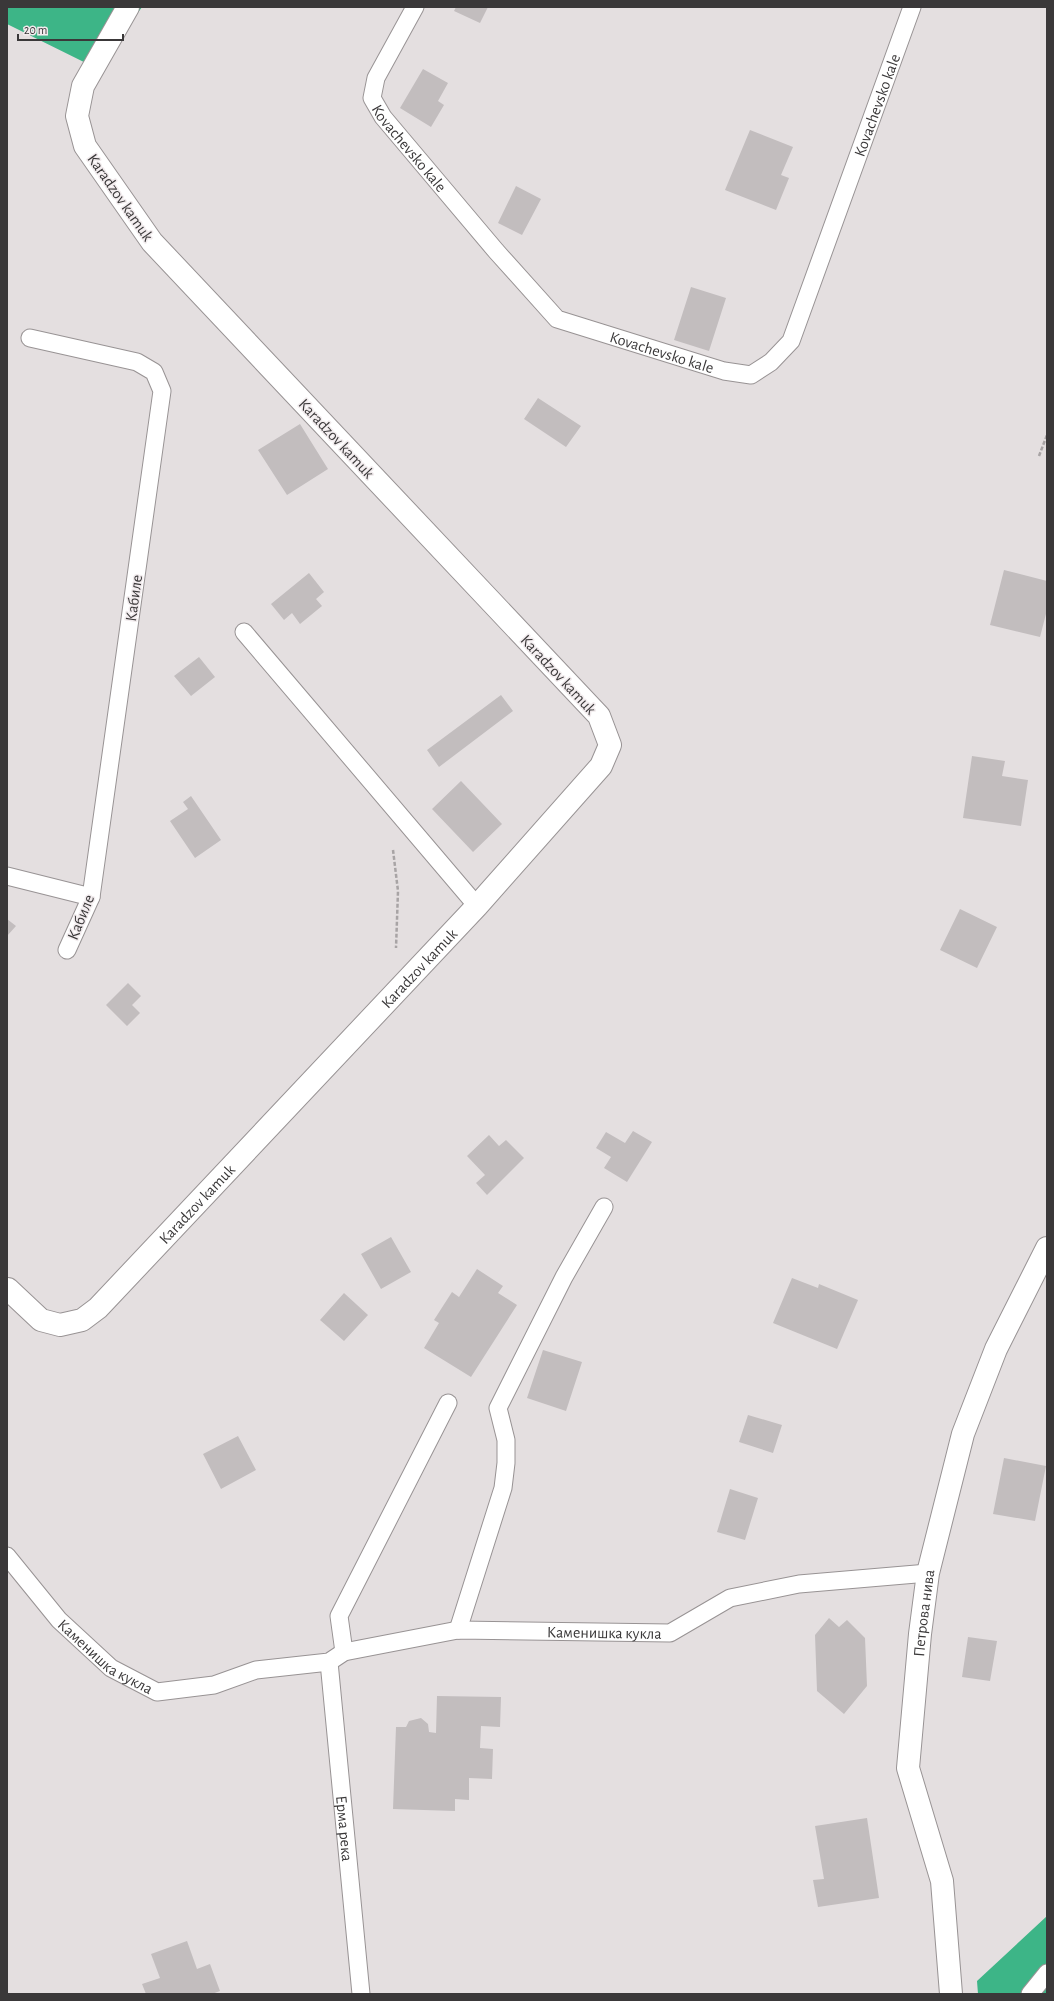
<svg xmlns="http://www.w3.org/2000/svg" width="1054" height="2001" viewBox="0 0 1054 2001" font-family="'Alegreya Sans',sans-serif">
<rect width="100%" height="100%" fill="#e4dfe0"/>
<path fill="#3db587" d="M7,7H142L98,69L7,24Z
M1047,1916V1994H978L977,1981Z"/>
<path fill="#c2bdbe" d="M456,7H488L480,23L454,11Z
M423,69L448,83L438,101L444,105L431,127L400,108Z
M750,130L793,147L781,175L789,178L776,210L725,190Z
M516,186L541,199L522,235L498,223Z
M691,287L726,298L709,351L674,340Z
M538,398L581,426L566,447L524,419Z
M300,424L328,469L287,495L258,450Z
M1004,570L1047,581V610L1040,637L990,625Z
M309,573L324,592L316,599L322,606L300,624L292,613L284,620L271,604Z
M199,657L215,677L191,696L174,676Z
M501,695L513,711L439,767L427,750Z
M972,756L1005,761L1002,776L1028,780L1021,826L963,818Z
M461,781L502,824L473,852L432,809Z
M191,796L221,840L195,858L170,821L188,809L183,802Z
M960,909L997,927L977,968L940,950Z
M7,919L16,926L7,936Z
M128,983L141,996L132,1005L140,1013L127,1026L106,1005Z
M633,1131L652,1142L627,1182L604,1168L611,1157L596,1148L606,1132L625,1143Z
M489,1135L499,1146L506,1140L524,1158L487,1195L476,1183L485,1175L467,1156Z
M391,1237L411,1272L381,1289L361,1254Z
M477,1269L503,1286L498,1293L517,1305L471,1377L424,1348L439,1323L434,1320L452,1292L459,1297Z
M792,1278L818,1288L819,1284L858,1300L837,1349L773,1323Z
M344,1293L368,1315L344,1341L320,1320Z
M543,1350L582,1362L566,1411L527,1398Z
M748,1415L782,1425L773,1453L739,1442Z
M238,1436L256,1470L221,1489L203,1454Z
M1004,1458L1046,1466L1035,1521L993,1514Z
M730,1489L758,1498L745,1540L717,1532Z
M829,1618L839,1627L847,1620L865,1638L867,1686L844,1714L817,1691L815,1635Z
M968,1637L997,1641L990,1681L962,1677Z
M437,1696L501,1697L500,1727L481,1726L480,1748L493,1749L492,1779L469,1778V1800L455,1799V1811L393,1809L396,1727H406L409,1721L421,1718L428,1724L429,1732L436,1733Z
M867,1818L879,1898L818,1907L813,1880L824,1879L815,1826Z
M187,1941L197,1969L210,1964L220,1991L212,1994H146L142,1984L160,1978L151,1954Z"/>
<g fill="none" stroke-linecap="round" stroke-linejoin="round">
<defs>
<g id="service">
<path id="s1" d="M415,7L376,78L372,98L383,117L496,251L557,319L724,371L751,375L771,362L791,341L912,7"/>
<path d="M30,338L137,362L154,372L162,391L91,897L67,950"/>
<path d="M244,632L477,906"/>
<path d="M7,876L91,897"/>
<path id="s2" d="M7,1556L59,1620L111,1668L157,1692L214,1685L256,1670L329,1662L344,1652L458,1630L670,1633L730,1598L799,1584L928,1573"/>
<path d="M458,1630L503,1488L506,1463V1440L498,1408L564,1277L604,1207"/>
<path d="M344,1652L339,1616L448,1403"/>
<path id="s3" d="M329,1662L361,1994"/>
<path d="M1030,1994L1047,1973"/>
</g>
<g id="minor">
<path id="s4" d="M8,1289L41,1320L60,1325L82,1320L98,1308L477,906L601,766L610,745L599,716L152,242L85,146L77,116L83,86L128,7"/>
<path id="s5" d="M951,1994L942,1881L908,1768L920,1634L928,1573L963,1434L996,1349L1047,1248"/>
</g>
</defs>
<use href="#service" stroke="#989394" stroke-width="19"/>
<use href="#minor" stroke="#989394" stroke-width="24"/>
<path stroke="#a8a4a5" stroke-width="2.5" stroke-dasharray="4 2" stroke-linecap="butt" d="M1039,456L1047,435
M393,850L398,891L396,948"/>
<use href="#service" stroke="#fff" stroke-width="17"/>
<use href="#minor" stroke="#fff" stroke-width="22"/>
</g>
<g text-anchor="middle" stroke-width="3" stroke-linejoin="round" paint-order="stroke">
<g font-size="16" fill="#3a3839" stroke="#f2ecee">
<text dy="6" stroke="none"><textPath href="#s1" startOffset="896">Kovachevsko kale</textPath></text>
<text dy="6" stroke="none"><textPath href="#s1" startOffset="164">Kovachevsko kale</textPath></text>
<text transform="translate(121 197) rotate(55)" y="6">Karadzov kamuk</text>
<text dy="6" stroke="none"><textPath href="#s1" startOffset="500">Kovachevsko kale</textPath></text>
<text transform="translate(337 438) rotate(47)" y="6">Karadzov kamuk</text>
<text transform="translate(133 598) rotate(-82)" y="6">Кабиле</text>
<text transform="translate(559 674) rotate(47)" y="6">Karadzov kamuk</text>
<text transform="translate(80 917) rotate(-68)" y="6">Кабиле</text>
<text dy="6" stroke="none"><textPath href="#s4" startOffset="575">Karadzov kamuk</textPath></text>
<text dy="6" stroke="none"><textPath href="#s4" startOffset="251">Karadzov kamuk</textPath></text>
<text dy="6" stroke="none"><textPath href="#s5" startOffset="387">Петрова нива</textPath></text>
<text dy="6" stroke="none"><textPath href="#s2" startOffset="661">Каменишка кукла</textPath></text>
<text dy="6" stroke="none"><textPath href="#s2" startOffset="142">Каменишка кукла</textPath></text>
<text dy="6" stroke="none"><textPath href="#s3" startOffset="167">Ерма река</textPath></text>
</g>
</g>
<rect width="1054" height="2001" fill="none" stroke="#3a3839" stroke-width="16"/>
<path d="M18 34v6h105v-6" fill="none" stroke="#3a3839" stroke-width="2"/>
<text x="24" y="34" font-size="12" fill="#3a3839" stroke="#f2ecee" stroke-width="3" paint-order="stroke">20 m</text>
</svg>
